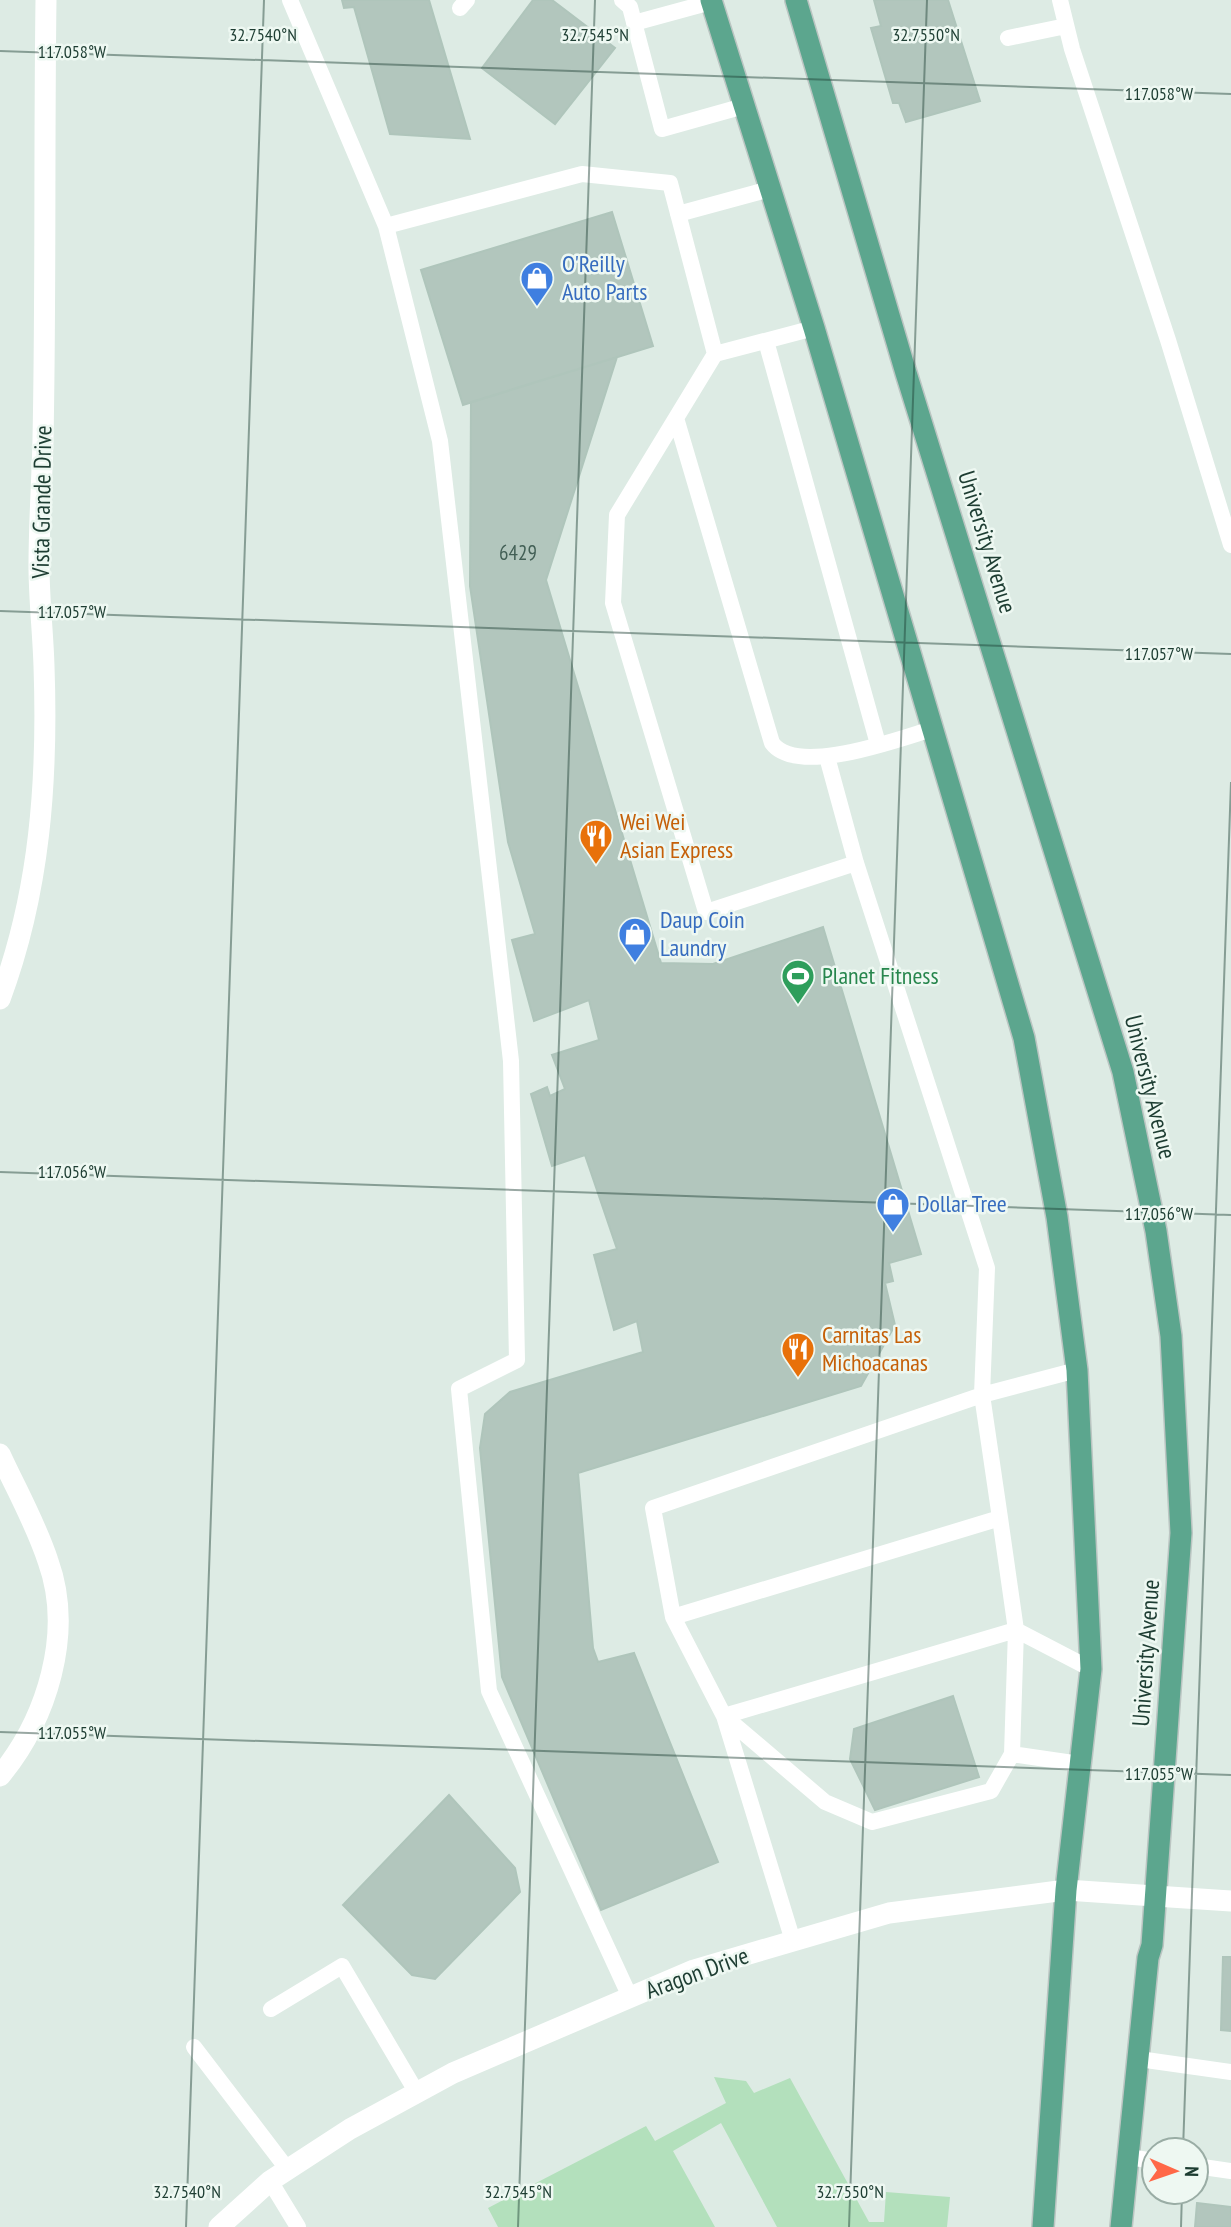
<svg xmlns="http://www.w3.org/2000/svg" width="1231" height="2227" viewBox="0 0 1231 2227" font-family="'PT Sans Narrow',sans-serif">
<rect width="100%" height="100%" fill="#ddebe4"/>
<path fill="#b3e0bc" d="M714,2077L746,2081L754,2093L790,2078L869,2222H884L886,2192L950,2197L947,2227H777L721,2123L673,2151L715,2227H498L488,2208L646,2126L655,2141L726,2103Z"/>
<path fill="#b2c6bd" stroke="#afc5bb" stroke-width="2" d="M342,0H429L470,139L390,134L354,7L344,8Z
M533,0H552L615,48L555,124L482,68Z
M874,0H948L980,101L906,122L899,103H893L871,28L881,26Z
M612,212L653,346L463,405L421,270Z
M617,357L546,580L661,963L713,964L823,927L921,1254L889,1263L893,1281L885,1283L895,1325L861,1386L578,1473L593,1648L598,1662L634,1653L718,1862L601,1910L502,1677L480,1448L485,1414L510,1392L643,1352L637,1321L614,1330L594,1255L617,1249L585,1155L552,1166L531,1094L547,1087L550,1096L565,1089L552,1055L599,1040L589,1000L534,1021L512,940L535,934L508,842L470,586L471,402Z
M953,1696L979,1777L875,1810L850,1759L854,1729Z
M449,1795L515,1868L520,1892L435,1979L412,1975L343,1905Z
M1223,1957H1231V2031L1221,2030Z
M1197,2203L1231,2207V2227H1195Z"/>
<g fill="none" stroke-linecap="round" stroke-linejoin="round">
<defs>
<path id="primary" d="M711,0L814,328L1024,1038L1057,1217L1077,1370L1091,1669L1066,1890L1043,2227
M796,0L906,373L1123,1072L1156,1231L1171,1336L1181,1533L1152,1945L1148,1958L1121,2227"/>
</defs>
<use href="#primary" stroke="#bbc5c2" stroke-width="24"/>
<path stroke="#fff" stroke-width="16" d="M290,0L386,226L440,441L511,1061L517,1360L459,1389L489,1691L630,1997
M622,0L630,7L662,129L744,106
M1060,0L1072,49L1168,340L1231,545
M460,8L467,0
M634,23L711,2
M1008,38L1066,26
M678,214L770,189
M386,226L582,174L670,183L715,354L814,328
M766,341L878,744
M715,354L617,515L613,603L706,912L856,863
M676,418L772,743C797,777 898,739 932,729
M827,757L856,863L987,1268L982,1395L1077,1370
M982,1395L1000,1518L673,1617L653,1508Z
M673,1617L724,1716L1016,1630L1000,1518
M724,1716L825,1802L872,1822L991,1791L1012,1754
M724,1716L793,1941
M1080,1764L1012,1754L1016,1630L1091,1669
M271,2009L342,1966L417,2093
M194,2047L288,2170
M1139,2059L1231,2072
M1129,2157L1154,2161
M1196,2166L1231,2171
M270,2181L298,2227"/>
<path stroke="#fff" stroke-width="21" d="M0,999C40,892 48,780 44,666C43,633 39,599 39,566C39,523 42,481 43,439C46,293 44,146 46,0
M0,1454C16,1489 36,1524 48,1561C74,1633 47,1719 0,1776
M1155,1896L1231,1901"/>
<path stroke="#fff" stroke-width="21" d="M219,2227L270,2181L350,2129L453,2073L694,1970L889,1913L1066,1890L1155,1896"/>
<use href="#primary" stroke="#5ca68e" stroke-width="21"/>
</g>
<path fill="none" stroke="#1d3d32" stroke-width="2" stroke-opacity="0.45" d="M0,51L1231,94M0,611L1231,654M0,1172L1231,1215M0,1732L1231,1775M1183,2150L1231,782M186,2227L264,0M518,2227L595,0M849,2227L927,0M1181,2227L1182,2192"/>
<defs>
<symbol id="shop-pin" viewBox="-11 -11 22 30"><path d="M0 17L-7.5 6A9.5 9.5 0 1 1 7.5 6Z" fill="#3f7fe0" stroke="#eef8f2"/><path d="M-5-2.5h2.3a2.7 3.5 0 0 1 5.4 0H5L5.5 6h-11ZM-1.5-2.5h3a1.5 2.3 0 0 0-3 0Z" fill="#fff"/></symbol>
<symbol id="restaurant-pin" viewBox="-11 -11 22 30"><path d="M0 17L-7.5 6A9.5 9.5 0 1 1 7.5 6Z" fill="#e8710a" stroke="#eef8f2"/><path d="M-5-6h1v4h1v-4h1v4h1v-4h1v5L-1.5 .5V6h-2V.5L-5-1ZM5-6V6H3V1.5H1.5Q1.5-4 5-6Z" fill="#fff"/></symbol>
<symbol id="stadium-pin" viewBox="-11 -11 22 30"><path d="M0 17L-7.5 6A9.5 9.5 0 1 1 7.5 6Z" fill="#2e9e5b" stroke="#eef8f2"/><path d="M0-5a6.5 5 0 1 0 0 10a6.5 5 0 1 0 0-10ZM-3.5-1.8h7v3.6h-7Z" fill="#fff"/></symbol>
</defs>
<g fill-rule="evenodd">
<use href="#shop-pin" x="518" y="259" width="38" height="52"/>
<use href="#restaurant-pin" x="577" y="817" width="38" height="52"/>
<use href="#shop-pin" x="616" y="915" width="38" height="52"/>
<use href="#stadium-pin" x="779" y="957" width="38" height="52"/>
<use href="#shop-pin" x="874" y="1185" width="38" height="52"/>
<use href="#restaurant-pin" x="779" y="1330" width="38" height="52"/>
</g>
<g text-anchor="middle" stroke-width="5" stroke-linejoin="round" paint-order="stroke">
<g font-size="21" fill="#425f55">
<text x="518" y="560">6429</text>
</g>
<g font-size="24" fill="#366cbe" stroke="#eef8f2" text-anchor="start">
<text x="562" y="272">O'Reilly<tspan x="562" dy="28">Auto Parts</tspan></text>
<text x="660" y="928">Daup Coin<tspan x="660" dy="28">Laundry</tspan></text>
<text x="917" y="1212">Dollar Tree</text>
</g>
<g font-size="24" fill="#1d3d32" stroke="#eef8f2">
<text transform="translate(42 502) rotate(-89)" y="8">Vista Grande Drive</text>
<text transform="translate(987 542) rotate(73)" y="8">University Avenue</text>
<text transform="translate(1150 1087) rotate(76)" y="8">University Avenue</text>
<text transform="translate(1146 1653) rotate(-86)" y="8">University Avenue</text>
<text transform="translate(697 1973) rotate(-20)" y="8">Aragon Drive</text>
</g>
<g font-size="24" fill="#c56008" stroke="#eef8f2" text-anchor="start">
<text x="620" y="830">Wei Wei<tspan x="620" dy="28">Asian Express</tspan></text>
<text x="822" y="1343">Carnitas Las<tspan x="822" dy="28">Michoacanas</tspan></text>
</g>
<g font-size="24" fill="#27864d" stroke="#eef8f2" text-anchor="start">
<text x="822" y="984">Planet Fitness</text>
</g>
</g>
<g font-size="18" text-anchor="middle" fill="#1d3d32" stroke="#eef8f2" stroke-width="5" stroke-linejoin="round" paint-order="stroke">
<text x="263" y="41">32.7540°N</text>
<text x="595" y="41">32.7545°N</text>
<text x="926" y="41">32.7550°N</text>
<text x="72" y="58">117.058°W</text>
<text x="1159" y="100">117.058°W</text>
<text x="72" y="618">117.057°W</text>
<text x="1159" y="660">117.057°W</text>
<text x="72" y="1178">117.056°W</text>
<text x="1159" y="1220">117.056°W</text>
<text x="72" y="1739">117.055°W</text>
<text x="1159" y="1780">117.055°W</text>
<text x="187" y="2198">32.7540°N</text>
<text x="518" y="2198">32.7545°N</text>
<text x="850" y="2198">32.7550°N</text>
</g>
<g transform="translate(1175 2171) rotate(92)"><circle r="33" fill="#eef8f2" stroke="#9aada5" stroke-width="2"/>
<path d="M0-5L12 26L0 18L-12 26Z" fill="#ff6848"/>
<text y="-10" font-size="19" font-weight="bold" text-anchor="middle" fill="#1d3d32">N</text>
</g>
</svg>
